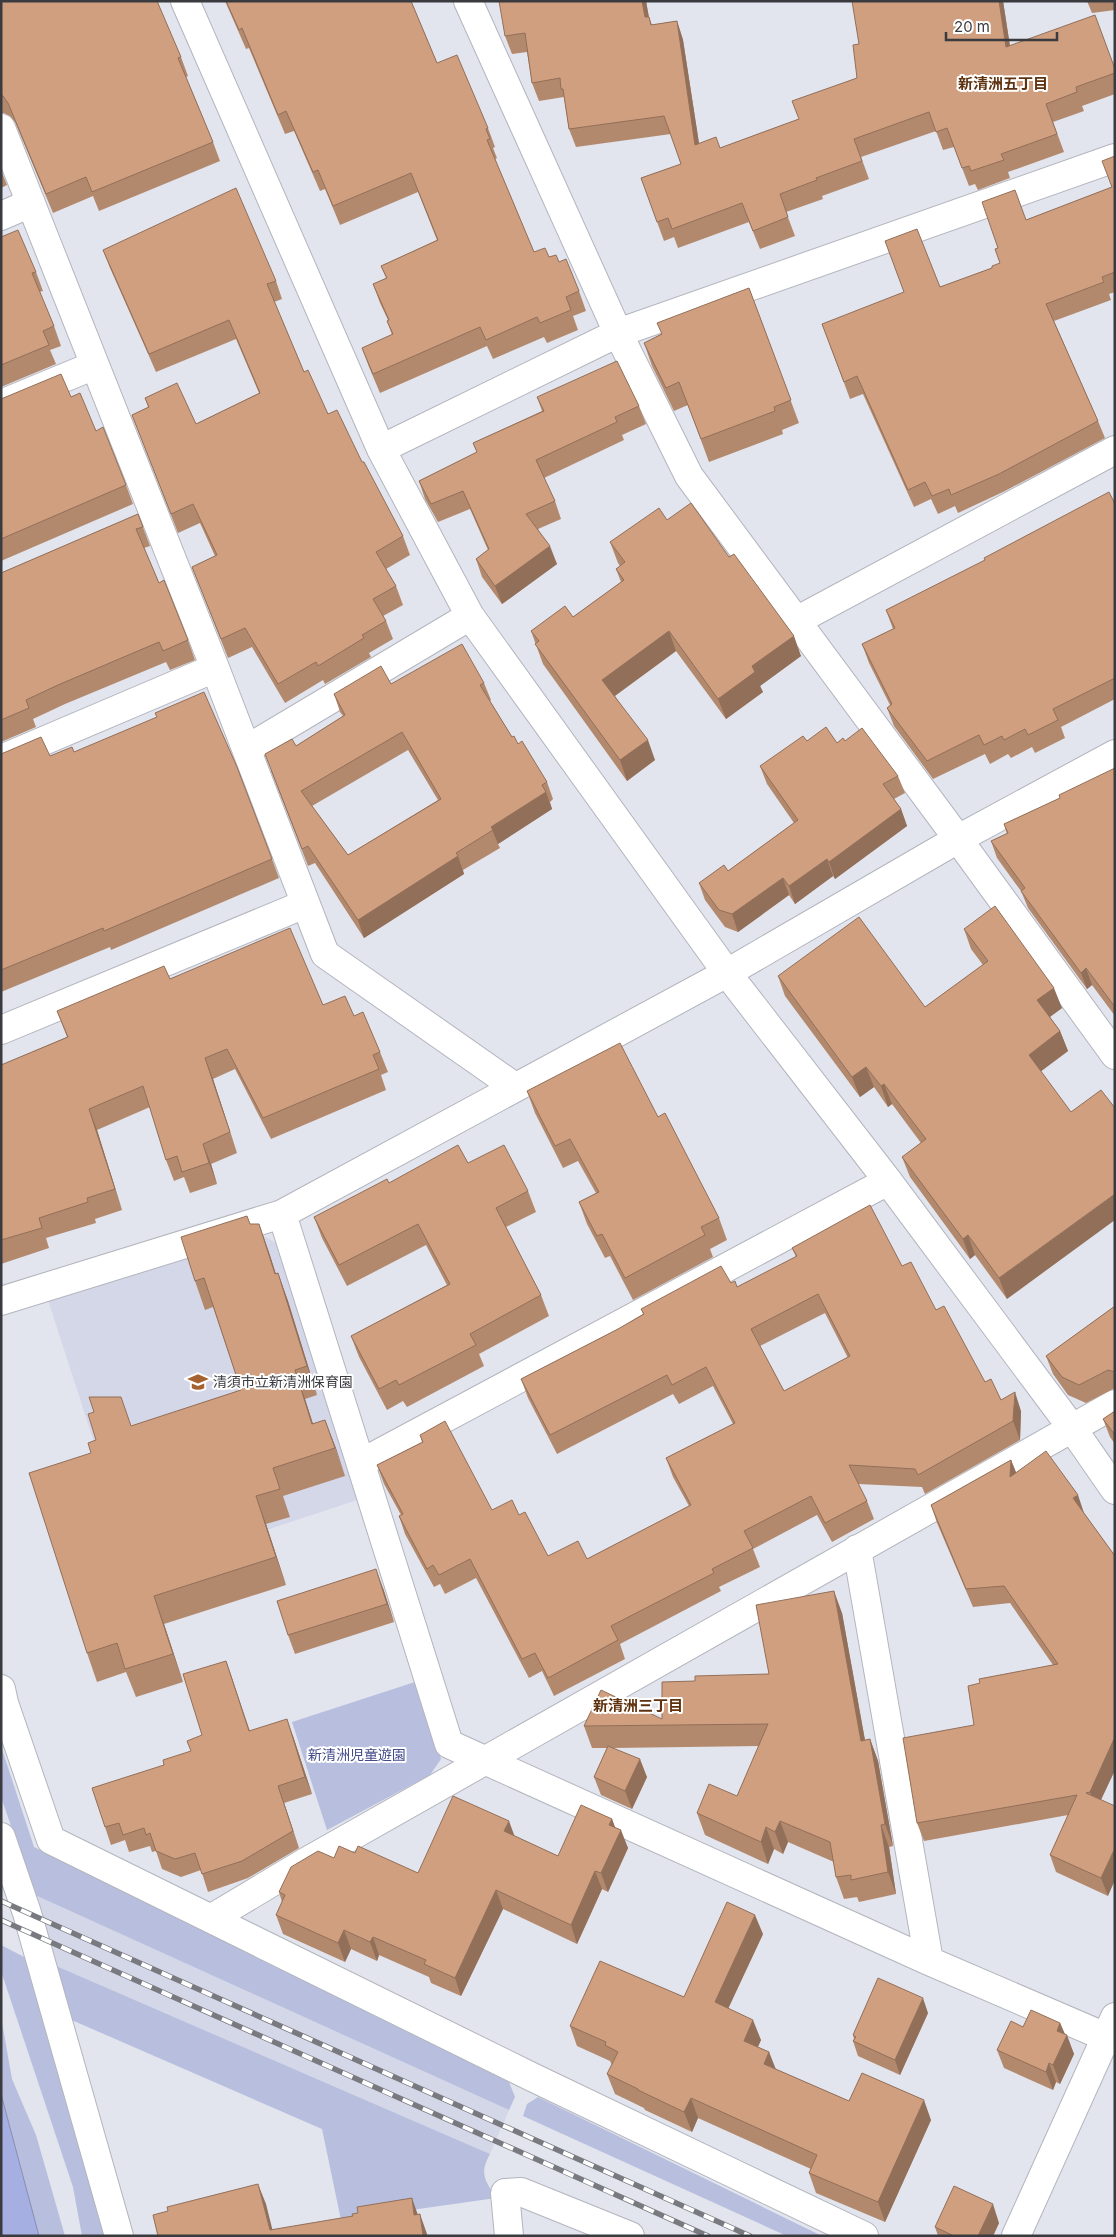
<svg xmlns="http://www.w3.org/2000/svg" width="1116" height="2237" viewBox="0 0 1116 2237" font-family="Inter,'Noto Sans JP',sans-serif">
<rect width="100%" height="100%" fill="#e2e4ee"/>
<path fill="#d4d7e8" d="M260,1234L278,1244L360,1499L152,1568L102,1467L48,1300Z
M35,1895L509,2110L490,2154L54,1965Z"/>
<path fill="#b8bfde" d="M418,1681L441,1759L430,1775L327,1830L292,1722Z
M1,1746L34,1847L509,2082L515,2097L509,2110L35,1895L1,1797Z
M1,1945L28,1959L109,2236H82L73,2187L1,1971Z
M54,1965L490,2154C479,2174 485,2180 496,2198L341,2220L322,2129L67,2018Z
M1,2017L12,2079L36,2135L65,2236H39L1,2094Z
M538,2097L822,2236H787L523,2116L527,2104Z"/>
<path fill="#a6afe1" stroke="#868cb0" d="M1,2094L39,2236H1Z"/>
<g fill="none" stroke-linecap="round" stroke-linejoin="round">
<defs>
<path id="street" d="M185,1L381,449L470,616L727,973L888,1181L1072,1428L1115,1490
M468,1L618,333L689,476L958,839L1115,1055
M1,128L215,668L325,954L515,1087
M1,216L31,203
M1,404L95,365
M381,449L618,333L1115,158
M796,621L1115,450
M247,749L470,616
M1,759L215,668
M1,1030L305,904
M282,1214L449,1744L929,1961L1115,2041
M1,1301L282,1214L727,973L958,839L1115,754
M361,1463L888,1181
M857,1549L929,1961
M1,1689L4,1703L51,1840L532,2077L864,2236
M1,1837L27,1913L119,2236
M212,1918L304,1863L1115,1404
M509,2236L505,2193L521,2192L630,2236
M1016,2236L1115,2017"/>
</defs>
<use href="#street" stroke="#b3b5be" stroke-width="30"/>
<use href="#street" stroke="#fff" stroke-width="28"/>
<defs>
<path id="rail" d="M1,1901L750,2236
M1,1920L708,2236"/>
</defs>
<use href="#rail" stroke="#787a80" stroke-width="5.5"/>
<use href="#rail" stroke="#fff" stroke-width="4" stroke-dasharray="11" stroke-linecap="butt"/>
</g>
<path fill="#b3896d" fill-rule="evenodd" d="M1,1L181,57L188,76L186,77L213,142L220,161L99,211L93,196L53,213L15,122L10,116L4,113H1Z
M225,1H411L437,63L488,128L495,147L493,148L497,158L495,159L534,252L549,257L559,262L579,291L586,311L573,316L578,330L547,343L544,337L493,359L487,346L380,393L369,367L362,348L392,335L387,321L388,320L380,303L373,284L386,278L381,266L437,240L418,192L340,225L325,189L320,191L294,131L285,134L249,48L246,49Z
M646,1L649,17L652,25L677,21L683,40L699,143L720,148L799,119L857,78L859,44L1003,1L1010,46L1115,69V94L1082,106L1084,111L1053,122L1064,152L1008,172L1010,178L978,190L975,184L969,186L954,147L943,150L936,131L861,157L869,179L822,196L823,199L786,212L795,236L760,249L749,222L678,248L674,237L664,241L641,178L681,164L671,134L576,147L569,129L564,97L539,101L532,83L527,52L512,54L505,36Z
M1087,1H1115V10L1092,13Z
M1115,156V292L1109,294L1111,300L1054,321L1098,421L1105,438L1005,491L958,513L955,506L938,514L931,499L914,507L863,394L850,399L822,324L940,287L992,268L1000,263L998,248L1026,220L1112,187Z
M1,170L7,185L1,188Z
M1,237L36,272L43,291L39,292L54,326L61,346L50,350L56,364L1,387Z
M103,250L276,281L282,299L274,302L304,372L328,414L362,462L403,536L410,555L386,569L396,586L403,605L383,616L386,621L393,639L369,653L371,657L325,684L323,680L285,703L252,647L228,658L192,567L215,556L200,523L178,533L132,415L148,407L145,398L196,424L259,393L236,339L156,372L110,268Z
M749,288L799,423L782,430L783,434L709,462L688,405L674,411L652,366L644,343Z
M71,397L96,431L126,485L133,504L1,561V399Z
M537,397L639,406L646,424L622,435L624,440L544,478L555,501L561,519L538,529L557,564L502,604L482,577L476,559L488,550L470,509L438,522L425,499L419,481L477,452L473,443L542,411Z
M1115,504V699L1061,727L1065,738L1035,753L1032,747L1011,758L1008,754L990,764L985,754L933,779L894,726L887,708L890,705L869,663L862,644L893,629L886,610Z
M138,514L150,546L144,548L159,583L188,640L195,660L170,670L166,662L65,704L33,719L36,727L1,742V573Z
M667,520L729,557L801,656L760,686L763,692L726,719L676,651L615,696L655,760L627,781L543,664L531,631L573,617L621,582L616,569L620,566L618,563L610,542Z
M484,683L491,700L490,701L512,737L518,744L547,782L553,799L550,802L552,809L498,844L500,848L463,870L464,874L364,938L315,863L308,866L271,771L296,746L343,716L340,712L334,694L391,684ZM408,750L438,800L348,855L312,806Z
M807,741L837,743L845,741L898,776L905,793L894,799L901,809L907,826L835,879L833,876L795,904L789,895L738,932L725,927L705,900L699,883L728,871L794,823L767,784L760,766Z
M74,752L272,859L279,878L111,950L110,947L1,992V754L50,756Z
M1115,768V1016L1092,985L1087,989L1028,908L1021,891L997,858L991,841L1007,834L1004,824L1060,798Z
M964,929L1062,1008L1050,1017L1060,1031L1068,1051L1041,1071L1007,1299L975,1255L970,1259L910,1177L902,1157L921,1143L892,1104L888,1107L874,1087L860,1097L785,996L778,976L925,1007L983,965L971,949Z
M170,979L323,1005L354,1016L380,1052L388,1072L381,1075L386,1090L271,1139L235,1069L213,1079L237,1153L211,1164L217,1184L190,1193L184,1177L174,1181L166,1160L150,1107L97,1130L122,1210L95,1219L96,1223L46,1238L49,1248L1,1264V1065L67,1037L57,1011Z
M527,1091L658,1117L719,1218L727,1240L710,1249L713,1257L633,1300L610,1256L605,1258L587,1224L579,1202L596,1193L578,1161L563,1168L535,1113Z
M468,1163L528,1191L536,1212L506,1227L541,1295L549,1316L479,1354L484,1366L407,1407L403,1401L387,1410L359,1357L351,1336L447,1285L426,1245L347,1286L322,1238L314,1217L389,1183Z
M250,1224H259L276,1274L278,1273L288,1301L317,1395L305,1399L313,1424L325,1420L345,1476L283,1496L290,1517L266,1524L286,1585L164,1624L183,1682L136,1697L126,1672L97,1682L87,1653L91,1453L132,1426L241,1390L213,1307L205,1310L195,1281Z
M792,1248L902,1266L936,1310L985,1382L1001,1400L1021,1411L1020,1440L925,1494L922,1487L858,1484L867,1501L874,1519L832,1542L817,1515L753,1549L760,1567L719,1587L721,1591L620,1644L625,1659L554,1696L542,1671L529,1678L476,1578L445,1594L440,1584L434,1587L405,1534L399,1516L401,1515L384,1484L377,1465L422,1442L420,1435L492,1510L519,1515L548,1556L587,1559L689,1506L673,1477L666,1458L733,1424L713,1386L679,1404L673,1394L557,1454L528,1398L521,1379L618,1329L643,1314L641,1309L731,1283L737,1287L796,1257ZM825,1313L848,1358L784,1391L760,1346Z
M1115,1306V1388L1086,1403L1068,1395L1053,1374L1046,1356Z
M1115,1411V1444L1110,1437L1103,1419Z
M1011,1460L1016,1473L1084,1513L1115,1556V1770L1101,1800L1108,1896L1056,1872L1050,1855L1068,1815L924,1841L917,1823L974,1725L980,1683L1053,1665L1010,1603L973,1607L937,1523L931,1505Z
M383,1588L394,1622L295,1654L288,1635Z
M842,1613L865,1740L870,1739L878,1761L893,1846L889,1847L896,1894L859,1902L857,1897L844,1899L836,1877L834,1862L788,1842L783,1854L774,1849L768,1864L705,1835L697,1813L737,1796L759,1746L613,1748L647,1777L632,1809L601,1795L594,1777L607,1748H592L584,1726L662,1719L695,1681L769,1674Z
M226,1661L250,1731L293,1736L312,1794L284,1803L299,1848L248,1878L208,1892L201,1870L181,1877L162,1869L156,1851L152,1852L150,1846L129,1852L125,1840L111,1845L105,1827L164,1765L191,1751L202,1735Z
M612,1819L615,1827L628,1848L608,1892L602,1889L577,1944L503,1909L461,1996L431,1983L429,1977L379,1955L377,1961L351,1949L345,1962L283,1934L276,1915L282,1902L279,1892L334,1858L355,1853L418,1873L514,1836L558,1856Z
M763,1934L728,2008L761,2040L758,2047L769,2052L775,2069L849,2101L931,2120L885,2222L816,2193L809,2173L811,2169L698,2118L692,2132L645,2110L644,2108L615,2094L607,2074L612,2065L610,2061L577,2046L570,2026L684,1997Z
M928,2013L900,2075L858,2056L853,2041L854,2039L853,2035Z
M1060,2023L1074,2054L1060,2084L1056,2082L1053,2090L1004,2068L997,2050L1023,2027Z
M999,2223L993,2236H938L935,2227Z"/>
<path fill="#926f59" d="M642,1H646L652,36L645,17Z
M999,1H1003L1013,66L1006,47Z
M677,21L683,40L702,163L695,145Z
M550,546L557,564L502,604L495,586Z
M669,631L676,651L609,700L602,680Z
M794,636L801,656L760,686L763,692L726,719L718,699L752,666Z
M648,740L655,760L627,781L620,760Z
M546,792L552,809L498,844L491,827Z
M901,809L907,826L835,879L829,862Z
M458,856L464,874L364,938L358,920Z
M827,859L833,876L795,904L789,886Z
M783,878L789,895L738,932L732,914Z
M1086,968L1092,985L1087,989L1081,973Z
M1054,988L1062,1008L1044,1021L1037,1000Z
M1060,1031L1068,1051L1036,1075L1029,1055Z
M205,1058L213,1079L237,1153L230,1132Z
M866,1067L874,1087L860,1097L852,1077Z
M884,1084L892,1104L888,1107L881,1086Z
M89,1109L97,1130L122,1210L115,1189Z
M203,1144L211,1164L217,1184L209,1163Z
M1115,1194V1220L1007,1299L999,1278Z
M259,1224L269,1252L285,1303L275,1274Z
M968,1235L975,1255L970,1259L963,1239Z
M278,1273L288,1301L317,1395L307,1366Z
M295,1370L305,1399L322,1452L312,1424Z
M1015,1392L1021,1411L1020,1440L1013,1421Z
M325,1420L336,1448L345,1476Z
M1011,1460L1018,1477H1010Z
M1078,1495L1084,1513L1080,1516L1073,1498Z
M256,1496L266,1524L286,1585L276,1557Z
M376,1569L383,1588L394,1622L387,1604Z
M834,1591L842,1613L869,1763L861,1741Z
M154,1596L164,1624L183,1682L173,1654Z
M226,1661L232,1678L255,1749L249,1731Z
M287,1719L293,1736L312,1794L305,1777Z
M870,1739L878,1761L893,1846L885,1824Z
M1114,1739L1115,1770L1096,1810L1090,1792Z
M640,1759L647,1777L632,1809L625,1791Z
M278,1786L284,1803L299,1848L293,1831Z
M612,1819L618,1836L621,1830L628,1848L608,1892L601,1873L609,1825Z
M509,1821L516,1840L504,1831Z
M780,1821L788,1842L783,1854L775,1832Z
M881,1825L889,1847L896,1894L888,1872Z
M766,1827L774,1849L768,1864L761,1842Z
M1115,1848V1880L1108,1896L1101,1878Z
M595,1871L602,1889L577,1944L571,1925Z
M496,1890L503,1909L461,1996L455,1978Z
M755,1915L763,1934L722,2022L715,2002Z
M344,1930L351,1949L345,1962L338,1943Z
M373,1937L379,1955L377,1961L370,1942Z
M923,1998L928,2013L900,2075L895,2060Z
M753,2020L761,2040L751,2061L744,2041Z
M1060,2023L1066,2037L1067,2035L1074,2054L1060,2084L1053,2065L1057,2031Z
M769,2052L777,2072L764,2064Z
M1049,2063L1056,2082L1053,2090L1046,2072Z
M691,2098L698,2118L692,2132L684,2112Z
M924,2100L931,2120L885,2222L878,2202Z
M258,2184L266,2204L274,2236L270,2230Z
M412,2198L419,2218L414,2215Z
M993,2204L999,2223L993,2236H978Z
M420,2214L427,2234V2236H423Z"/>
<path fill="#d09f7f" stroke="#926f59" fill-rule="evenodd" d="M1,1H157L181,57L178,58L213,142L92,192L86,177L46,194L8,103L3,96L1,95Z
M226,1H411L437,63L457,55L488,128L486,129L490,139L487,140L534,252L545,248L549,257L556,255L559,262L566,259L579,291L566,297L571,310L540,323L537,317L486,340L480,327L373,374L362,348L393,334L387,321L389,320L373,284L387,278L381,266L438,240L411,173L333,206L318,170L313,172L286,111L278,115L242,28L239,30Z
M499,1H642L645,17H649L651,25L677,21L695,145L716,137L720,148L799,119L792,101L857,78L853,45L859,44L852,1H999L1006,47L1095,15L1115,69V73L1076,87L1077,92L1046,104L1057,134L1001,154L1004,160L971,171L969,166L962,168L947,128L936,132L929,112L854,139L862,161L816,178L817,180L780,194L788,217L753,231L742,203L672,229L668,218L657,222L641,178L681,164L664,116L569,129L563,89H561L560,78L532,83L525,33L505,36Z
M1115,156V272L1102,277L1104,282L1046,304L1098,421L999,474L951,495L949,489L932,496L925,482L908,490L857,376L844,382L822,324L904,292L885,241L917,229L940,287L992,268V266L1000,263L995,249L998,248L982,202L1015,190L1026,220L1112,187L1102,161Z
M236,188L276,281L267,284L304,372L308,370L328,414L337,410L362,462H364L403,536L376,552L396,586L373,599L386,621L362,635L364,638L318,666L316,662L278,684L245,628L221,639L192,567L217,555L193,504L171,514L132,415L149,407L145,398L177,383L196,424L260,393L229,320L149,354L103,250Z
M18,230L36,272L32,273L54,326L43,331L49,345L1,365V237Z
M749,288L791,400L774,407L775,411L701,439L679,382L666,388L644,343L662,334L657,323Z
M617,361L639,406L615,417L617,422L536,460L555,501L526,514L550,546L495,586L476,559L489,549L463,491L431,504L419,481L477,452L473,443L544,411L537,397Z
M61,374L71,397L80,393L96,431L103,427L126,485L1,539V399Z
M1109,492L1115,504V678L1053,709L1058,720L1028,735L1025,729L1004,740L1002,736L984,745L979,735L927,761L887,708L892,704L862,644L895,628L886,610L985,560L984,558Z
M691,503L729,557L734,554L794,636L752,666L755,672L718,699L669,631L602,680L648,740L620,760L535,644L539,641L531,631L565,606L573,617L624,580L616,569L625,562L610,542L659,508L667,520Z
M138,514L143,527L136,529L159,583L164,580L188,640L163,651L159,642L58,685L26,700L29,708L1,720V573Z
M462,644L484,683L480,685L512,737L514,736L518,744L522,741L547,782L542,785L546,792L491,827L493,830L456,853L458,856L358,920L308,846L302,849L265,754L292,739L296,746L345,715L334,694L381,666L391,684ZM402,732L441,799L348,855L301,791Z
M204,692L237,767L272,859L104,931L103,928L1,970V754L41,737L50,756L72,747L74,752L157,717L155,713Z
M826,727L837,743L843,738L845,741L862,728L898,776L883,784L901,809L829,862L827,859L789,886L783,878L732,914L719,910L699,883L724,865L728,871L798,820L760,766L803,736L807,741Z
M1115,768V1007L1086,968L1081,973L1021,891L1025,888L991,841L1008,833L1004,824L1060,798L1059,795Z
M995,906L1054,988L1037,1000L1060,1031L1029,1055L1071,1112L1101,1090L1115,1108V1194L999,1278L968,1235L963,1239L902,1157L926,1139L884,1084L881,1086L866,1067L852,1077L778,976L859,917L925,1007L988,961L964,929Z
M290,928L323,1005L345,996L354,1016L363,1012L380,1052L373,1055L379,1069L263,1118L227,1049L205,1058L230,1132L203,1144L209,1163L182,1172L177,1156L166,1160L143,1086L89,1109L115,1189L87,1198L88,1202L39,1218L42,1228L1,1240V1065L68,1037L57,1011L164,966L170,979Z
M620,1043L658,1117L665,1113L719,1218L701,1227L705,1235L625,1278L602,1234L597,1236L579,1202L599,1192L570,1139L555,1146L527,1091Z
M458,1145L468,1163L504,1145L528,1191L496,1208L541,1295L470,1334L476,1345L399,1385L396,1380L379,1389L351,1336L450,1284L418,1224L339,1265L314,1217L387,1179L389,1183Z
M870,1205L902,1266L911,1262L936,1310L944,1306L985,1382L991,1379L1001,1400L1015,1392L1013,1421L918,1475L915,1469L849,1465L867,1501L825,1523L811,1496L744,1531L753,1548L712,1569L714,1573L611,1626L618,1640L548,1678L535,1653L522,1659L470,1559L439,1575L433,1565L427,1569L399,1516L403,1514L377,1465L423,1442L420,1435L445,1421L492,1510L512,1500L519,1515L525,1512L548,1556L578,1541L587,1559L691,1505L666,1458L735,1423L706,1367L672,1385L667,1375L550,1435L521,1379L618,1329L644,1314L641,1309L721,1266L731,1283L735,1281L737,1287L797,1256L792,1248ZM818,1294L850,1356L784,1391L751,1329Z
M247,1216L250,1224H259L275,1274L278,1273L307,1366L295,1370L312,1424L325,1420L335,1448L273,1468L280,1489L256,1496L276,1557L154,1596L173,1654L125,1669L117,1643L87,1653L29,1473L91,1453L88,1443L96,1440L88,1414L94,1412L89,1397H121L131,1426L241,1390L204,1278L195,1281L181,1237Z
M1115,1306V1372L1108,1370L1079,1385L1062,1377L1046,1356Z
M1115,1411V1435L1103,1419Z
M1046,1451L1078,1495L1073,1498L1115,1556V1740L1114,1739L1090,1792L1086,1793L1115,1806V1848L1101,1878L1050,1855L1077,1795L917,1823L903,1738L974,1725L968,1686L980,1683L979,1679L1058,1664L1004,1586L966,1589L931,1505L1011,1460L1010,1477Z
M376,1569L387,1604L288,1635L277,1601Z
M834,1591L861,1741L870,1739L885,1824L881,1825L888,1872L851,1880V1875L836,1877L830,1842L780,1821L775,1832L766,1827L761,1842L697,1813L709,1784L737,1796L768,1724L584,1726L601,1690L662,1719V1682L695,1681V1676L769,1674L756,1605Z
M226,1661L249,1731L287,1719L305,1777L278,1786L293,1831L242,1861L202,1874L195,1853L175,1859L156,1851L150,1833L146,1835L144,1828L123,1835L119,1823L105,1827L92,1788L164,1765L163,1760L191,1751L187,1741L202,1735L183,1674Z
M608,1746L640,1759L625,1791L594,1777Z
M453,1796L509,1821L504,1831L558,1856L581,1805L612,1819L609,1825L621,1830L601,1873L595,1871L571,1925L496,1890L455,1978L424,1964L426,1960L373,1937L370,1942L344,1930L338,1943L276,1915L285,1895L279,1892L291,1867L318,1851L334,1858L339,1846L355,1853L358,1846L418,1873Z
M727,1902L755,1915L715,2002L753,2020L744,2041L769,2052L764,2064L849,2101L862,2073L924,2100L878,2202L809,2173L817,2155L691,2098L684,2112L638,2090V2089L607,2074L618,2052L605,2045L606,2042L570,2026L600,1961L684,1997Z
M878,1978L923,1998L895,2060L853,2041L856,2037L853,2035Z
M1031,2010L1060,2023L1057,2031L1067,2035L1053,2065L1049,2063L1046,2072L997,2050L1011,2021L1023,2027Z
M258,2184L270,2230L353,2216L352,2214L358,2213L357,2207L412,2198L414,2215L420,2214L423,2236H158L153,2215L168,2211L167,2207Z
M954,2186L993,2204L978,2236H954L935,2227Z"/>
<defs>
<symbol id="school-bare" viewBox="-9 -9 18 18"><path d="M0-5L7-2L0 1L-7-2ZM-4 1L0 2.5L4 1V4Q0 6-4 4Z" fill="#a56230" stroke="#fff" stroke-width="2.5" paint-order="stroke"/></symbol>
</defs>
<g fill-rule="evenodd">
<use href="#school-bare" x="184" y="1368" width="28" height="28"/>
</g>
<g text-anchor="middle" stroke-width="4" stroke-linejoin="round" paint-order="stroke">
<g font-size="14" fill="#3a3b3f" stroke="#fff" text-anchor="start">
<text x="213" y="1387">清須市立新清洲保育園</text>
</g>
<g font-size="14" fill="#434b89" stroke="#fff">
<text x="357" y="1760">新清洲児童遊園</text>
</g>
<g font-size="15" font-weight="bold" fill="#5f320f" stroke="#fff">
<text x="1003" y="89">新清洲五丁目</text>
<text x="638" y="1711">新清洲三丁目</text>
</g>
</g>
<rect width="1116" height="2237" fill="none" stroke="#3a3b3f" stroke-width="5"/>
<path d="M946 32v8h111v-8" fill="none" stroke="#3a3b3f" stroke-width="2.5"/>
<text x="954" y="32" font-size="15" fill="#3a3b3f" stroke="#ffffff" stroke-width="4" paint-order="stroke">20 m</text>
</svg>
